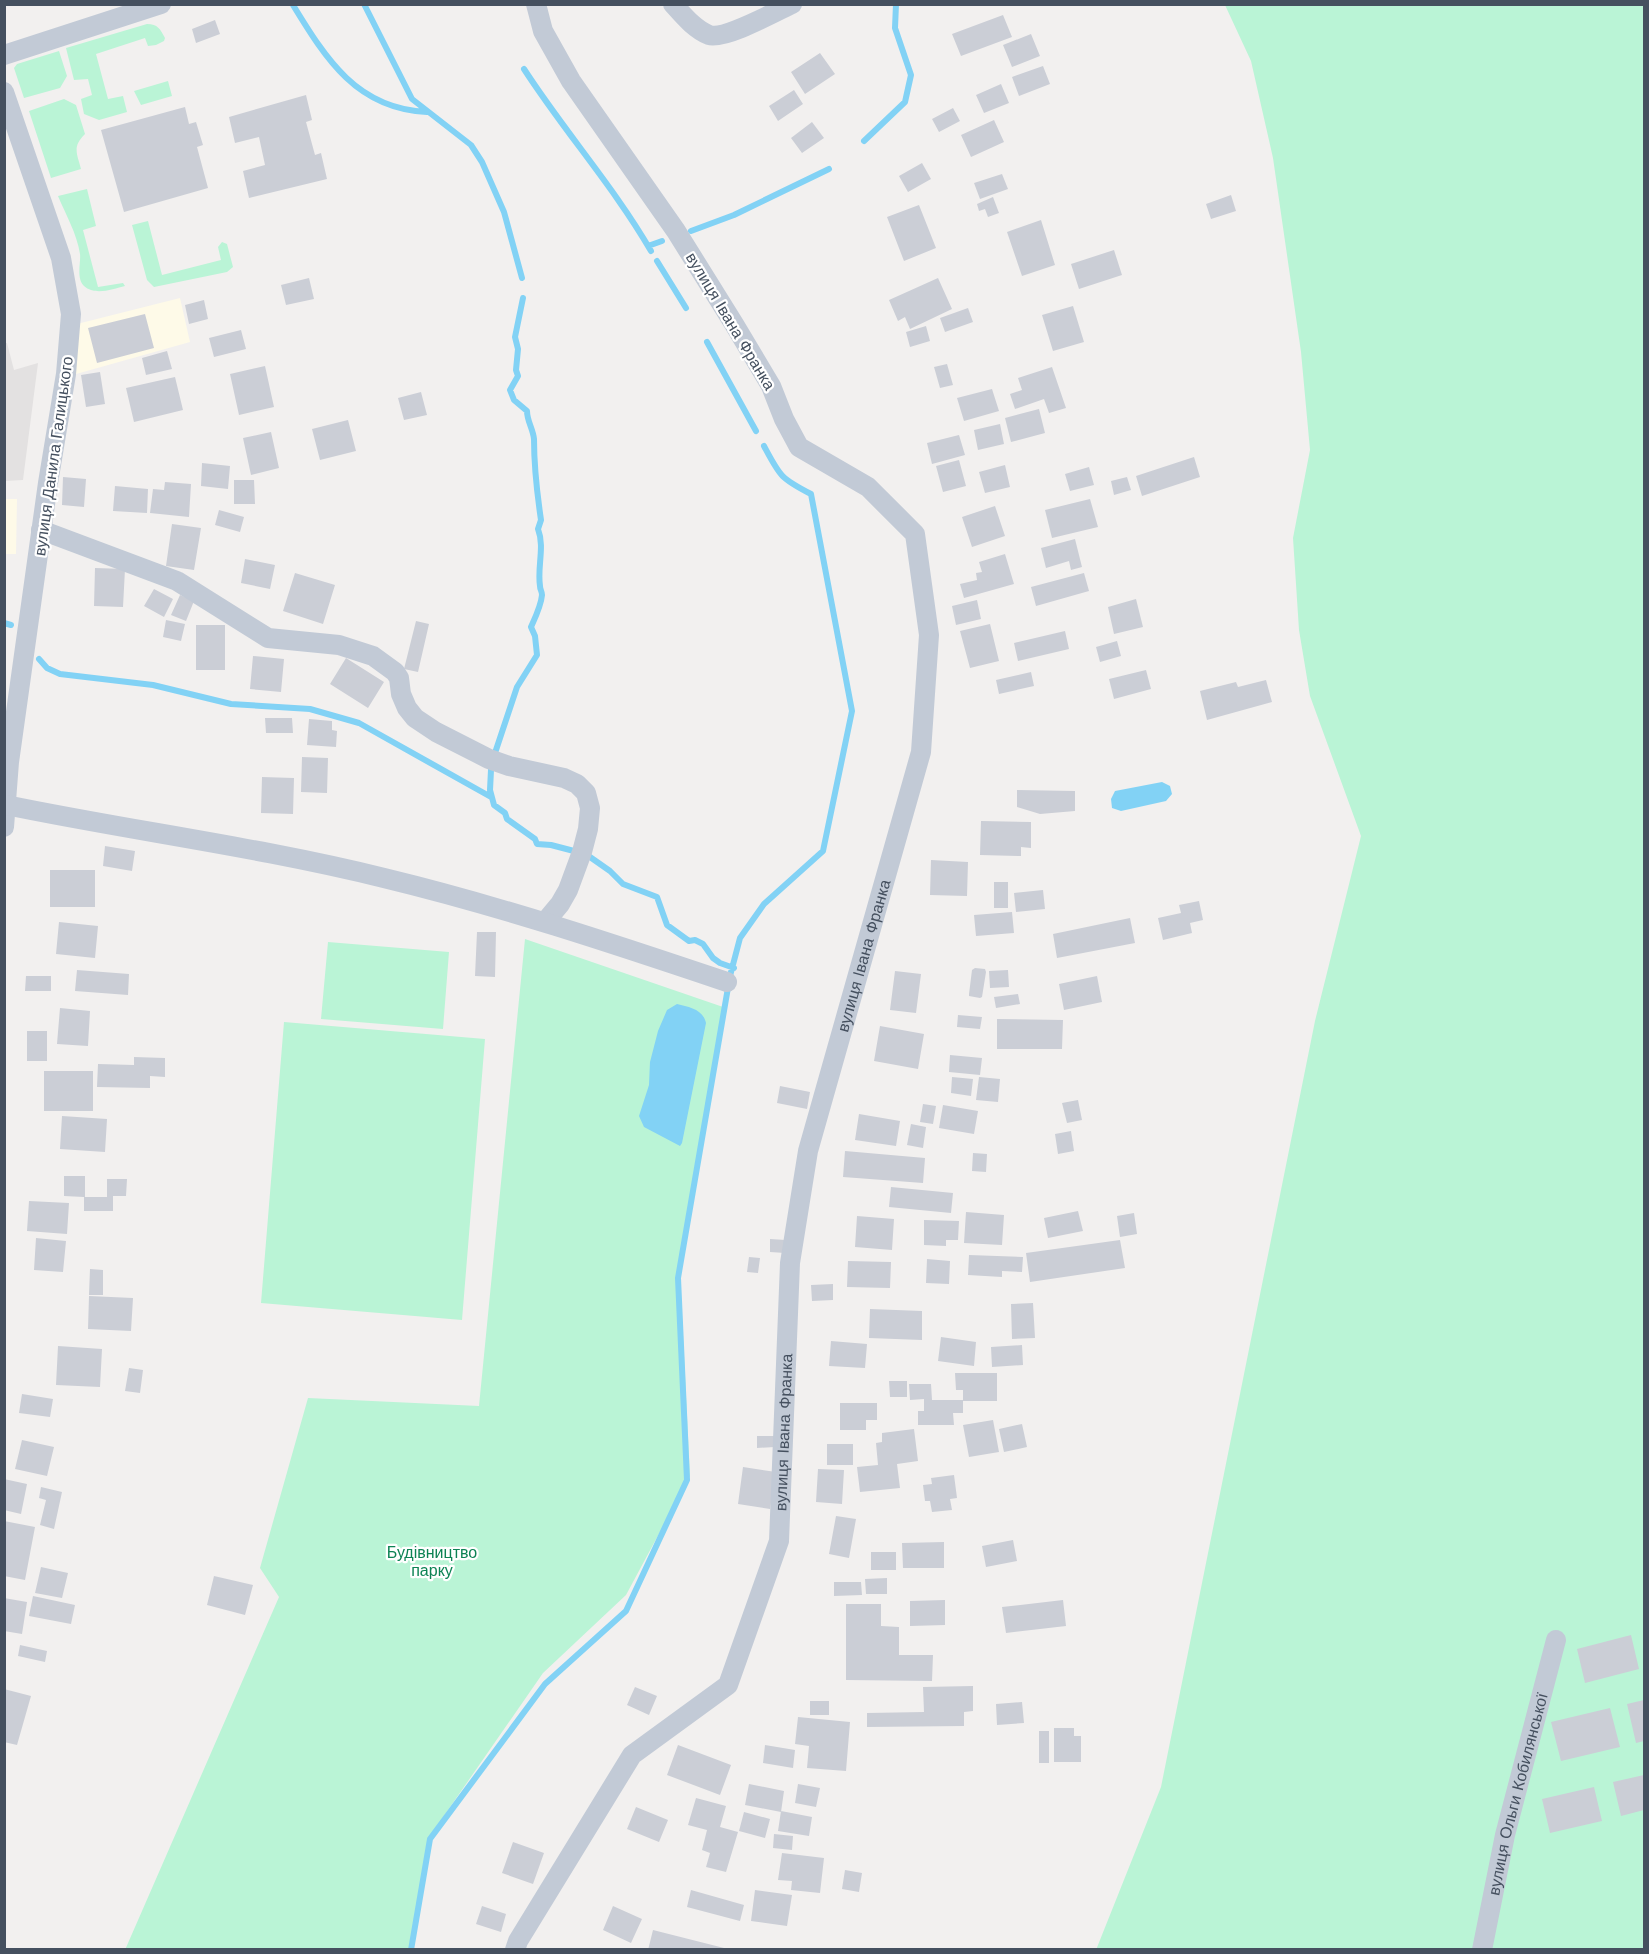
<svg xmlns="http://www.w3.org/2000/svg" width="1649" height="1954" viewBox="0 0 1649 1954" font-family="'Work Sans',sans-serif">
<rect width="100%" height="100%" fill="#f2f0ef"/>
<path fill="#fefae8" d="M180,298L190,342L69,376L73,325Z
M5,499H17L16,554H5Z"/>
<path fill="#e3e1e1" d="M5,343H7L14,370L38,363L23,480L5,481Z"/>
<path fill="#baf4d6" d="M1225,5H1644V18L1643,19L1644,41V1949L1096,1950L1161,1787L1315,1021L1361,836L1310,696L1299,630L1293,538L1310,450L1301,352L1273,158L1251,61Z
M147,24C158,24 160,29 165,38L164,41L156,45L148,46L145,38L96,54L108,99L123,96L127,112L99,120L84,114L81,99L92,95L88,79L74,80L66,48Z
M59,51L67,76L60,88L24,98L14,68L17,64Z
M168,81L172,96L141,105L134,91Z
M64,99L76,105L85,134C72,147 77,153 81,169L51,178L29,111Z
M87,189L96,226L83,230L98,287L123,283L125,286C113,289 95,296 84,286C76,278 81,263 80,254C77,234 66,215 58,196Z
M148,221L162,275L221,260L218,247L222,242L227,244L233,267L227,272L154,287L147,280L132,225Z
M525,939L726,1008L680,1275L690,1476L626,1595L543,1673L432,1833L413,1949L125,1950L279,1597L260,1568L308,1398L479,1406Z
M328,942L449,952L443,1029L321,1019Z
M284,1022L485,1039L462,1320L261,1303Z"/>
<path fill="#82d2f5" d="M1162,782L1170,786L1172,794L1166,801L1121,811L1112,808L1111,799L1115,791Z
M677,1004C689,1007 703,1009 706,1023L682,1143L680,1146L644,1127L639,1116L649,1085L650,1062L658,1031L667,1010Z"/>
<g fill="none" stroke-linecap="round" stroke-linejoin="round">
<path stroke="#82d2f5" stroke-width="6" d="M364,4L412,99L471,145L482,162L504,212L522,278
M293,5C326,59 357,109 427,112
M524,69C564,131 614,187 651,251
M864,141L905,102L911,75L895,28L896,4
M691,231L734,215L829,169
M648,246L662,241
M657,261L686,308
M707,342L756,431
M4,623L11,625
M39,659L47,668L60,674L153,685L231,704L310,709L359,723L491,797
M495,753L517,687L537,655L535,636L531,627C535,618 541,606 542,595C542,591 540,590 540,586C537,567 545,547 538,529L541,520C537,493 534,466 534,439C533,429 527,421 527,411L514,400L510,390L518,376L516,370L518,349L515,337L523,298
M491,770L490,790L494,805L505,813L507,819L535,839L537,844L551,845L574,851
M590,857L610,871L623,884L657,897L667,925L689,941L695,940L703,944L713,958L720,963L734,968
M411,1950L430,1839L545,1684L626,1611L687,1480L678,1278L730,976L740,938L764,904L823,851L852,711L811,494C780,478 780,476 764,446"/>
</g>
<path fill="#cbced6" d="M1003,15L1012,37L961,56L952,34Z
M215,20L220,34L196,43L192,29Z
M1031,34L1040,56L1012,67L1003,45Z
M820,53L835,74L805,94L791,72Z
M1043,66L1050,84L1019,96L1012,77Z
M1001,84L1009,103L984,113L976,95Z
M794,90L803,104L778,121L769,106Z
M306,95L312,120L306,122L315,155L321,153L327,179L249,198L243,171L265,165L259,137L235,143L229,117Z
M185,107L189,124L196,122L203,145L197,147L208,188L124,212L101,130Z
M953,108L960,121L939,132L932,119Z
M994,120L1004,142L971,157L961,135Z
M812,122L824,138L802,153L791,138Z
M922,163L931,179L908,192L899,176Z
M1002,174L1008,189L980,199L974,183Z
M1231,195L1236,211L1211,219L1206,204Z
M993,197L999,213L988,217L985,209L979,211L977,204Z
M919,205L936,248L904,261L887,217Z
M1041,220L1055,265L1022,276L1007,232Z
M1114,250L1122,275L1079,289L1071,264Z
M309,278L314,299L286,305L281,285Z
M938,278L952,309L910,329L905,317L898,321L889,300Z
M204,300L208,319L189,324L185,305Z
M1073,306L1084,342L1053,351L1042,315Z
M968,308L973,322L945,332L940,318Z
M145,314L154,348L97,363L88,328Z
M926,326L930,341L910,347L906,332Z
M241,330L246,349L214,357L209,338Z
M167,351L172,369L146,375L142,358Z
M947,364L953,385L940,388L934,367Z
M265,366L274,407L239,415L230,374Z
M1052,367L1066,408L1049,413L1044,399L1015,409L1010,394L1022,390L1018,378Z
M100,372L105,404L86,407L81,375Z
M175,377L183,410L134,422L126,388Z
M992,389L999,411L964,421L957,398Z
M421,392L427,415L404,420L398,398Z
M1039,409L1045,433L1011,442L1005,418Z
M348,420L356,451L320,460L312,429Z
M1000,424L1004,444L978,450L974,430Z
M271,432L279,468L251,475L243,438Z
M959,435L965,455L932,464L927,443Z
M1194,457L1200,477L1142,496L1136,476Z
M959,460L966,486L943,492L936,466Z
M202,463L230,466L228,489L201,486Z
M1005,465L1010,487L985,493L979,472Z
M1089,467L1094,485L1070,491L1065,474Z
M63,477L86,479L84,507L62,505Z
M1127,477L1131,490L1114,495L1111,481Z
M234,480H254L255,504H234Z
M165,482L191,484L189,517L150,513L153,489L164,490Z
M115,486L148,489L147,513L113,511Z
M1090,499L1098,527L1052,538L1045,510Z
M995,506L1005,536L972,547L962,517Z
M219,510L244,517L240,532L215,525Z
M172,524L201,528L194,570L166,566Z
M1075,539L1082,567L1071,570L1069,561L1046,568L1041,548Z
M1005,554L1014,584L964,598L960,584L977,580L976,573L982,572L979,562Z
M245,559L275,565L270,589L241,583Z
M95,568L125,569L123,607L94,606Z
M295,573L335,585L323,624L283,611Z
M1084,573L1089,591L1036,606L1031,587Z
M154,589L173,599L164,617L144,606Z
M180,595L194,601L186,621L171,615Z
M1136,599L1143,627L1114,634L1108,607Z
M977,600L981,619L956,625L952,606Z
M166,620L185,624L181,641L163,637Z
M416,621L429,624L418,672L404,669Z
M990,624L999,661L970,668L960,631Z
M196,625H225V670H196Z
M1065,631L1069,649L1018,661L1014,643Z
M1117,641L1121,656L1100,662L1096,647Z
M253,656L284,659L281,692L250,689Z
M346,658L384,682L368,708L330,684Z
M1146,670L1151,689L1114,699L1109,679Z
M1031,672L1034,686L999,694L996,680Z
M1266,680L1272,702L1207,720L1200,691L1236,682L1238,687Z
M265,718H292L293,733H266Z
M309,719L332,721V730L337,731L336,747L307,745Z
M302,757L328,758L327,793L301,792Z
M262,777L294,778L293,814L261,813Z
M1017,790L1075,791V811L1040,814L1017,807Z
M981,821L1031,822V848L1021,847V856L980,855Z
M105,846L135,851L132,871L103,866Z
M931,860L968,862L967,896L930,895Z
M50,870H95V907H50Z
M994,882H1008V908H994Z
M1043,890L1045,909L1016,912L1014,893Z
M1199,901L1203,920L1190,923L1192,933L1163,940L1158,918L1181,913L1179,905Z
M1012,912L1014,933L976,936L974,915Z
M1130,918L1135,943L1057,958L1053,934Z
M59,922L98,926L95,958L56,954Z
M477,932H496L495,977L475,976Z
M975,968L985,969L986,972L982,997L980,998L969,996V994L972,970Z
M77,970L129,974L128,995L75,991Z
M1008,970L1009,987L990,988L989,971Z
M895,971L921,974L916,1013L890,1010Z
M26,976H51V991H25Z
M1097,976L1102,1002L1064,1010L1059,984Z
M1018,994L1020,1004L996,1008L994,997Z
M60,1008L90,1011L88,1046L57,1044Z
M958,1015L982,1017L980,1029L957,1027Z
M997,1019L1063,1020L1062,1049H997Z
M880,1026L924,1034L918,1069L874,1061Z
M27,1031H47V1061H27Z
M950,1055L982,1058L980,1075L949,1072Z
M134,1057L165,1058V1077L150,1076V1088L97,1087L98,1064L134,1065Z
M44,1071H93V1111H44Z
M952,1077L973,1079L971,1096L951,1093Z
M979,1077L1000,1079L998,1102L976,1100Z
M780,1086L810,1092L807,1109L777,1103Z
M1078,1100L1082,1120L1067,1123L1062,1103Z
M923,1104L936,1106L933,1124L920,1122Z
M943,1105L978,1111L974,1134L939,1128Z
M859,1114L900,1121L896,1146L855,1140Z
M62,1116L107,1119L105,1152L60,1149Z
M911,1124L926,1127L923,1148L907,1145Z
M1071,1131L1074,1151L1058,1154L1055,1134Z
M845,1151L925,1158L923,1183L843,1177Z
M973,1153L987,1154L986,1172L972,1171Z
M64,1176H85V1197H107V1179H127L126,1196H113V1211H84V1197L64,1196Z
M891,1187L953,1193L951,1213L889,1207Z
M29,1201L69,1203L67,1234L27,1231Z
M1078,1211L1083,1231L1048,1238L1044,1218Z
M966,1212L1004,1215L1002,1245L964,1243Z
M1134,1213L1137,1234L1120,1237L1117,1216Z
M857,1216L894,1219L892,1250L855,1247Z
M924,1220L959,1221L958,1240H946V1246L924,1245Z
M36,1238L66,1241L63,1272L34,1270Z
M770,1239L786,1240L785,1253L770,1252Z
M1120,1240L1125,1268L1030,1282L1026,1253Z
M969,1255L1023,1257L1022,1272L1002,1271V1277L968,1275Z
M749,1257L760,1258L758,1273L747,1272Z
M927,1259L950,1261L949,1284L926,1283Z
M848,1261L891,1262L890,1288L847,1287Z
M90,1269L103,1270V1295H89Z
M833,1284V1300L812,1301L811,1285Z
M89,1296L133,1298L131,1331L88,1329Z
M1033,1303L1035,1338L1012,1339L1011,1304Z
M870,1309L922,1311V1340L869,1338Z
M941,1337L976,1342L974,1366L938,1361Z
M831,1341L867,1344L865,1368L829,1366Z
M1022,1345L1023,1365L992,1367L991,1347Z
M58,1346L102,1349L100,1387L56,1385Z
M129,1368L143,1370L140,1393L125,1391Z
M955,1373H997V1401H963V1413H953L954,1425H918V1411H924V1399L910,1400L909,1384H931L932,1400H963V1390H956Z
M889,1381H907V1397H890Z
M22,1394L53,1399L50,1417L19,1413Z
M840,1403H877V1420H866V1430H840Z
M993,1420L999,1452L969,1457L963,1425Z
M1022,1424L1027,1447L1004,1452L999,1429Z
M914,1429L918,1461L897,1464L900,1488L860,1492L857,1467L878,1465L876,1443L882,1442V1433Z
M757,1436H774L775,1447L757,1448Z
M22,1440L54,1447L47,1476L15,1469Z
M827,1444H853V1465H827Z
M743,1467L776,1472L770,1509L738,1504Z
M818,1469L844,1470L842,1504L816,1502Z
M954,1475L957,1498L950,1499L952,1510L932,1512L930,1501H925L923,1485L932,1484L931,1478Z
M4,1479L27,1484L21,1514L4,1510Z
M41,1487L62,1492L54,1529L40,1525L46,1500L39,1498Z
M836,1516L856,1519L849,1558L829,1554Z
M4,1521L35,1527L25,1580L4,1576Z
M1013,1540L1017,1561L986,1567L982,1546Z
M944,1542V1568H903L902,1543Z
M871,1552H896V1570H871Z
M41,1567L68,1573L62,1598L35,1593Z
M214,1576L253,1585L245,1615L207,1605Z
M887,1578V1594H866L865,1579Z
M834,1582H861L862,1595L834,1596Z
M33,1596L75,1605L71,1624L29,1616Z
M4,1598L27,1602L22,1634L4,1631Z
M945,1600V1625L910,1626V1601Z
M1063,1600L1066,1626L1006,1633L1002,1607Z
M846,1604H881V1626L899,1627V1655H933L932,1681L846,1680Z
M1631,1635L1639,1669L1585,1683L1577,1649Z
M20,1645L47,1651L45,1662L18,1656Z
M973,1686V1711L964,1712V1726L867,1727V1713L924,1712L923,1687Z
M635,1687L657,1696L649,1715L627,1705Z
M4,1689L31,1696L17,1745L4,1742Z
M1644,1700V1741L1636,1743L1627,1704Z
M810,1701H829V1715H810Z
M1022,1702L1024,1723L997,1725L996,1704Z
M1610,1708L1620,1747L1561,1761L1551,1722Z
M798,1717L850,1722L846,1771L807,1768L809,1746L795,1744Z
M1054,1728H1074V1736H1081V1762H1054Z
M1039,1731H1049V1763H1039Z
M678,1745L731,1765L720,1795L667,1775Z
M765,1745L795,1750L793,1768L763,1763Z
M1644,1775V1810L1621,1816L1613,1782Z
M749,1784L784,1791L781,1812L745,1805Z
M798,1784L820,1788L816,1807L795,1803Z
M1594,1787L1602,1821L1550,1833L1542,1799Z
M696,1798L726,1806L720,1827L738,1832L726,1872L706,1867L710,1853L702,1850L707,1830L688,1825Z
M636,1807L668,1820L659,1842L627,1829Z
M781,1811L812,1817L809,1836L778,1831Z
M744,1812L770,1819L765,1838L739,1831Z
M774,1834L793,1836L792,1850L773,1848Z
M513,1842L544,1853L533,1884L502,1873Z
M782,1853L824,1858L820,1893L791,1890L792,1881L778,1880Z
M845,1870L862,1873L859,1892L842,1889Z
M691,1890L744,1905L740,1921L687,1907Z
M755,1890L792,1895L787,1926L751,1921Z
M482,1906L506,1914L501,1932L476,1924Z
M613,1906L642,1919L631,1943L603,1930Z
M653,1930L728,1949V1950H648Z"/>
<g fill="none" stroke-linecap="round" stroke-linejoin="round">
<g stroke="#c2cad6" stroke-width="20">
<path d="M673,4C683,15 694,29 709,35C724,40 775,12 792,4"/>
<path d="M4,55L161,4"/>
<path d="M4,92L61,258L71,314L66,374L48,483L9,762L4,827"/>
<path d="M41,530L177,581L268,638L339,645L373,656L395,672L399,678L401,694L407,708L415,718L436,732L489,759L509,766L564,778L577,784L586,793L590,808L588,829L582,852L568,890L560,904L545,922"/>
<path d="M6,805C132,831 259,847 384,878C500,906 614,944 727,982"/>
<path id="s1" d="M515,1950L518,1941L632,1755L728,1685L779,1541L790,1263L808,1151L921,752L929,635L915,534L868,487L799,447L784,419L771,386L734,324L676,231L571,81L543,31L536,4"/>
<path id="s2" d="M1482,1950L1505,1835L1556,1640"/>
</g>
</g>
<g text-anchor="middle" stroke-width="4.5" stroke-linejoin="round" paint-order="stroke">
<g font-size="16" fill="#45505f" stroke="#fff">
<text transform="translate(731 321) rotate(59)" y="6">вулиця Івана Франка</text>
<text transform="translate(53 456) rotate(-82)" y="6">вулиця Данила Галицького</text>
<text dy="6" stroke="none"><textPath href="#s1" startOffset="1094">вулиця Івана Франка</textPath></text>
<text dy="6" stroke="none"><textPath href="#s1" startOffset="608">вулиця Івана Франка</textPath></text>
<text dy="6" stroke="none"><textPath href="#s2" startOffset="160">вулиця Ольги Кобилянської</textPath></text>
</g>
<g font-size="16" fill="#0d8354" stroke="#fff">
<text x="432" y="1558">Будівництво<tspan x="432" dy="18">парку</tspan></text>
</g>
</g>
<rect width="1649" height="1954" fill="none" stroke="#45505f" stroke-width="12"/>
</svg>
